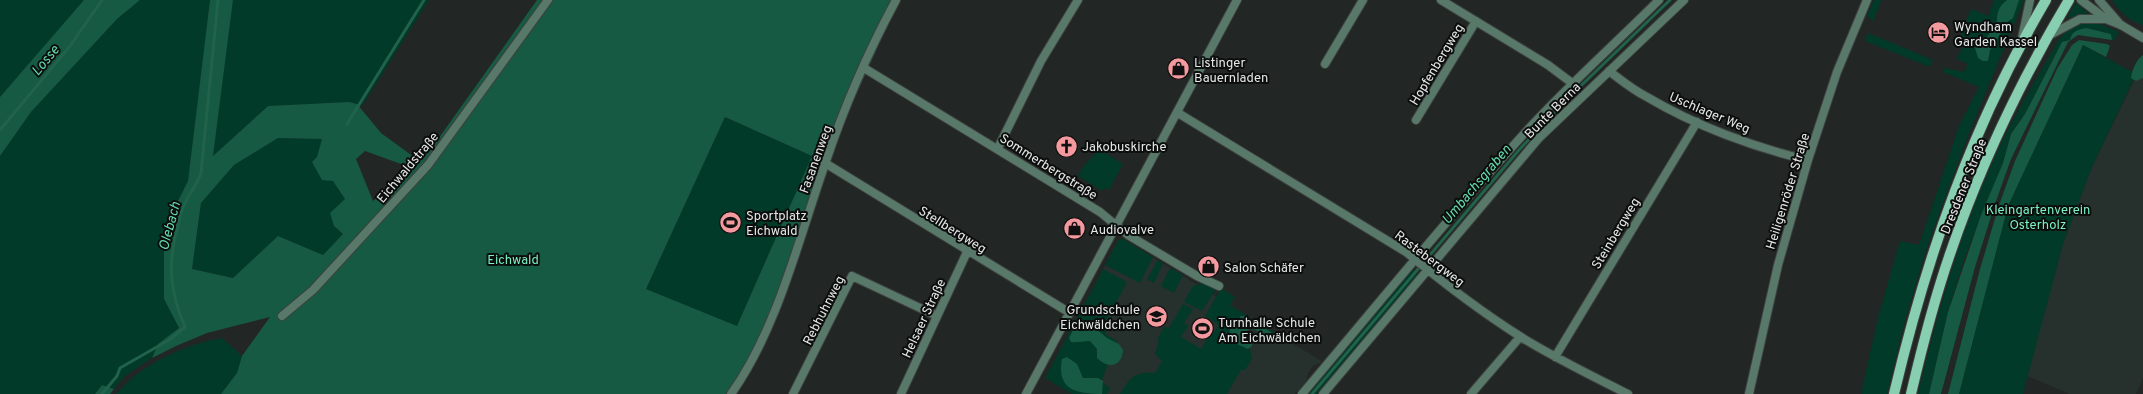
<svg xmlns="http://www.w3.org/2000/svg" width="2143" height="394" viewBox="0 0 2143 394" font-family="Overpass,sans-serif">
<rect width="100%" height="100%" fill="#222624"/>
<path fill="#26302c" d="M2143,62V378L2136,394H2070L2027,376L2063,244L2092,167Z
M1119,239H1123L1323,362L1314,365L1308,373L1306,381L1295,394H1096L1075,322Z"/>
<path fill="#023a29" d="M0,0H85L0,97Z
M140,0H210L188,181L171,215L164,299L179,328L158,344L152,358L125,376L114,389L102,385L95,394H0V156L31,112L117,19Z
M233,0H429L362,106L358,103L357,104L349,102L268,106L213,156Z
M1874,0H1881L1873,22L1867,15Z
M1994,0H2024L1969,133L1927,247L1904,324L1887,394H1861L1878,317L1900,241L1919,245L1959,126L1979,87L1943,72L1944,68L1964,72L1968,64L1957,59L1965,42L1959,39L1971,9L1988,16Z
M2112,0H2143V25C2129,21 2120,12 2112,0Z
M2075,4H2078L2088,13L2069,18L2068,16Z
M2090,22L2100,24L2119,32L2114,41L2112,40L2111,34L2086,28L2070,40L2065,41L2056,53L2025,114L2011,134L2003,163L1965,257L1948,312L1929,394H1918C1938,310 1962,226 1999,148C2016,112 2039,74 2059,39L2072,26Z
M1868,33L1933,60L1930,67L1865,41Z
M2083,45L2136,74L2092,167L2063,244L2023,394H1959L2008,206Z
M725,117L812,156L737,326L646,289Z
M278,138L323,139L317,157L346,200L334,226L343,234L323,255L278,236L233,278L192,269L201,203L234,165Z
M1099,149L1123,164L1109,190L1104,188L1102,191L1078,176L1083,167Z
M1119,239H1123L1153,257L1140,283L1105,265Z
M1158,260L1163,263L1154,283L1147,279Z
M1170,268L1183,275L1174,293L1161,286Z
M1103,269L1127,282L1106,322L1110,324L1105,334L1117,341L1101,382L1110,388L1107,394H1072L1045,378Z
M1412,269L1418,275L1317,394H1305Z
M1203,283L1213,288L1218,286L1202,311L1184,302L1193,286Z
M1221,288L1235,297L1230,305L1283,338L1280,343L1249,324L1240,337L1249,344L1252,359L1245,370H1241L1227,394H1120C1130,377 1135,371 1155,373L1162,361L1155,354L1159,341L1157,340L1164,327L1169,328L1183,304L1193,309L1184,323L1188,326L1181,337L1201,349L1212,331L1214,332L1219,325L1205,316Z
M222,338L242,356L237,373L221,394H116C140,365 185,344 222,338Z"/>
<path fill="#165a43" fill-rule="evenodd" d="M84,0H140L117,19L31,112L0,156V97Z
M210,0H233L213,156L268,106L349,102L357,104L381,133L418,160L428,153L436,142L537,0H899L848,113L773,322L734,394H221L237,373L242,356L270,317L207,333L176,346L152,358L158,344L179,328L164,299V251L171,215L188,181ZM725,117L812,156L737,326L646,289ZM278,138L322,139L317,157L312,162L322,180L333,181L345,199L330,213L334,226L343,234L323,255L278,236L233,278L192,269L201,203L234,165ZM365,151L412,168L373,201L356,159Z
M2007,0H2019L2013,18L2003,25L2000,35L1990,50L1988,61H1983L1978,58L1975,48C1981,39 1991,39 1991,26L1997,21C1997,12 1999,6 2007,0Z
M2086,28L2111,34L2112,40L2078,35L2068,42L2011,159L1995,204L1975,267L1941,394H1929L1948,312L1981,215L2003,163L2011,134L2025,114L2062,42L2070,40C2072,31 2077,30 2086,28Z
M2079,40L2107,44L2110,46L2106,57L2083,45L2008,206L1959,394H1948L1980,269L1999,205L2015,161L2057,69L2072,45Z
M2143,55V78L2136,81L2131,78C2132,70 2136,60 2143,55Z
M1241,316H1246L1277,336L1278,340L1275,343L1267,339L1253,328L1249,329L1245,333L1247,339L1252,343V346L1248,349C1237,343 1228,343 1230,327Z
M1089,328H1095L1107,338L1119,344L1123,350C1122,366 1109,370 1097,358V349L1090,341C1083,341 1078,343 1071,342L1069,338L1073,330H1084Z
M1067,357L1077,364L1083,378H1098L1103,381L1102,394C1077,394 1056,390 1062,359Z
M102,385L114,389L110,394H95Z"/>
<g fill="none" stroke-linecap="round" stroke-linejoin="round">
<path stroke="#21624b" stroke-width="3" d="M347,124L424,0
M0,130L70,46L102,0
M102,394L117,376L120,368L169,340L185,327C170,293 167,262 178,226C179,219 181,212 184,205C189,194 197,185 201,173L218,0
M1312,394L1519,150L1562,104L1670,0"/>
<defs>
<path id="minor" d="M1441,0L1548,65L1572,83
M2121,25L2143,38
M1325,64L1363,0
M864,68L1100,212L1128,235L1197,276L1219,286
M1609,71C1621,80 1633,90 1647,97C1694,125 1755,148 1808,160
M1178,113L1406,252C1442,282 1480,311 1521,337C1555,358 1592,376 1628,394
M1416,120L1476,21
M998,148L1041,61L1078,0
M825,163L1070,313
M282,316L313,290L428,165L548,0
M1555,357L1697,122
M731,394C777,330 799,238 825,164C843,110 869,50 896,0
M793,394L852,276L937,316
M901,394L967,252
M1026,394L1237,0
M1302,394C1375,308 1446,220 1522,136C1565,88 1613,46 1659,0
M1323,394L1539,138L1684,0
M1471,394L1520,337
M1749,394L1778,265L1808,160L1837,72L1867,0"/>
<path id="tertiary" d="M2081,0L2106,19L2121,25
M2099,0L2119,23
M2048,36L2080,19H2106
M2022,38L2030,0"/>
<path id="primary" d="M1894,394C1927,254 1973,124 2046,0
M1911,394C1922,347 1934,300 1950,254C1980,166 2021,80 2069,0"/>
</defs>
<use href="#minor" stroke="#3d413f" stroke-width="10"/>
<use href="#tertiary" stroke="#3d413f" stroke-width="10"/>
<use href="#primary" stroke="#3d413f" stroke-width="12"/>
<use href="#minor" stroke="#58786a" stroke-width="8"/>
<use href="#tertiary" stroke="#58786a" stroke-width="8"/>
<use href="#primary" stroke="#88ceb1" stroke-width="10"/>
</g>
<defs>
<symbol id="hotel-disc" viewBox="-11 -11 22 22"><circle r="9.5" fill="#f49a9f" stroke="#0c0e0d"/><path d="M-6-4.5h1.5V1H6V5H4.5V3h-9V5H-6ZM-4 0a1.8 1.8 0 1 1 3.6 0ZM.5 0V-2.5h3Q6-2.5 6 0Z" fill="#111"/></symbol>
<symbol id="shop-disc" viewBox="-11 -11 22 22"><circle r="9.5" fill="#f49a9f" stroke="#0c0e0d"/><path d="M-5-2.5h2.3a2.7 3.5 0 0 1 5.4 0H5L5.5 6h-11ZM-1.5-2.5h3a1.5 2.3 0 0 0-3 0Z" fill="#111"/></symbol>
<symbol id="church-disc" viewBox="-11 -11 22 22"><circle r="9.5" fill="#f49a9f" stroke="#0c0e0d"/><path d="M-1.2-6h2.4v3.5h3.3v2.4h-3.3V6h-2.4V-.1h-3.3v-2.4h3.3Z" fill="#111"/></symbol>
<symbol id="stadium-disc" viewBox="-11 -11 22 22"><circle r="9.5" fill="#f49a9f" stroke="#0c0e0d"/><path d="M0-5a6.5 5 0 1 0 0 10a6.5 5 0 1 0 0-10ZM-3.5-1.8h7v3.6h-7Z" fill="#111"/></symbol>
<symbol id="school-disc" viewBox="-11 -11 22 22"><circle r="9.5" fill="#f49a9f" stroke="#0c0e0d"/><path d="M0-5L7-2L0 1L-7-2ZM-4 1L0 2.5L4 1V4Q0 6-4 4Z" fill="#111"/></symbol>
</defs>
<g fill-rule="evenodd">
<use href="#hotel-disc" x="1926" y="20" width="25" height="25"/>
<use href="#shop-disc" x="1166" y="56" width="25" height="25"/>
<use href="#church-disc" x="1054" y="134" width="25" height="25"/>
<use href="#stadium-disc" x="718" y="210" width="25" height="25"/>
<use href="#shop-disc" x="1062" y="216" width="25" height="25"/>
<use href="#shop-disc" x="1196" y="254" width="25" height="25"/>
<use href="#school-disc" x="1144" y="304" width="25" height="25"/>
<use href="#stadium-disc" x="1190" y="316" width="25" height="25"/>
</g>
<g text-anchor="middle" stroke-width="4" stroke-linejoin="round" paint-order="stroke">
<g font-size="13" fill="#e5e8e7" stroke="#0c0e0d" text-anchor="start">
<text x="1954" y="31">Wyndham<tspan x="1954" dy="15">Garden Kassel</tspan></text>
<text x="1194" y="67">Listinger<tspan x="1194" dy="15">Bauernladen</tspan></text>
<text x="1082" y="151">Jakobuskirche</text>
<text x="746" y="220">Sportplatz<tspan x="746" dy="15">Eichwald</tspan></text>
<text x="1090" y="234">Audiovalve</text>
<text x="1224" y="272">Salon Schäfer</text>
<text x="1140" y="314" text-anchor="end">Grundschule<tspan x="1140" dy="15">Eichwäldchen</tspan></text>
<text x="1218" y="327">Turnhalle Schule<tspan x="1218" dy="15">Am Eichwäldchen</tspan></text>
</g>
<g font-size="13" fill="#e5e8e7" stroke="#0c0e0d">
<text transform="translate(1436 64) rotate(-59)" y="5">Hopfenbergweg</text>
<text transform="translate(1552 110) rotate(-45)" y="5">Bunte Berna</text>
<text transform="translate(1710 112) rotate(23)" y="5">Uschlager Weg</text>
<text transform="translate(815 159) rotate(-70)" y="5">Fasanenweg</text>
<text transform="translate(1049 166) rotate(32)" y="5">Sommerbergstraße</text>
<text transform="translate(407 167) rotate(-50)" y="5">Eichwaldstraße</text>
<text transform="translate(1963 186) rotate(-68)" y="5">Dresdener Straße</text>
<text transform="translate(1787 191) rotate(-73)" y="5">Heiligenröder Straße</text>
<text transform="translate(953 229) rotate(32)" y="5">Stellbergweg</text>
<text transform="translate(1615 233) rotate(-59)" y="5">Steinbergweg</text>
<text transform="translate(1430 258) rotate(37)" y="5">Rastebergweg</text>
<text transform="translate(823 310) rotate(-63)" y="5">Rebhuhnweg</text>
<text transform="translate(923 318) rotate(-65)" y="5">Helsaer Straße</text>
</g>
<g font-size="13" fill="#7cf2c4" stroke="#0c0e0d">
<text x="2038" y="214">Kleingartenverein<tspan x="2038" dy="15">Osterholz</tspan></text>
<text x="513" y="264">Eichwald</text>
</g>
<g font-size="14" font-style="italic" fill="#63daae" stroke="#0c0e0d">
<text transform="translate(45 60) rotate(-50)" y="5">Losse</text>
<text transform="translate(1476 184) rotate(-50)" y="5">Umbachsgraben</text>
<text transform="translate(169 226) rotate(-75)" y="5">Olebach</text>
</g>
</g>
</svg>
